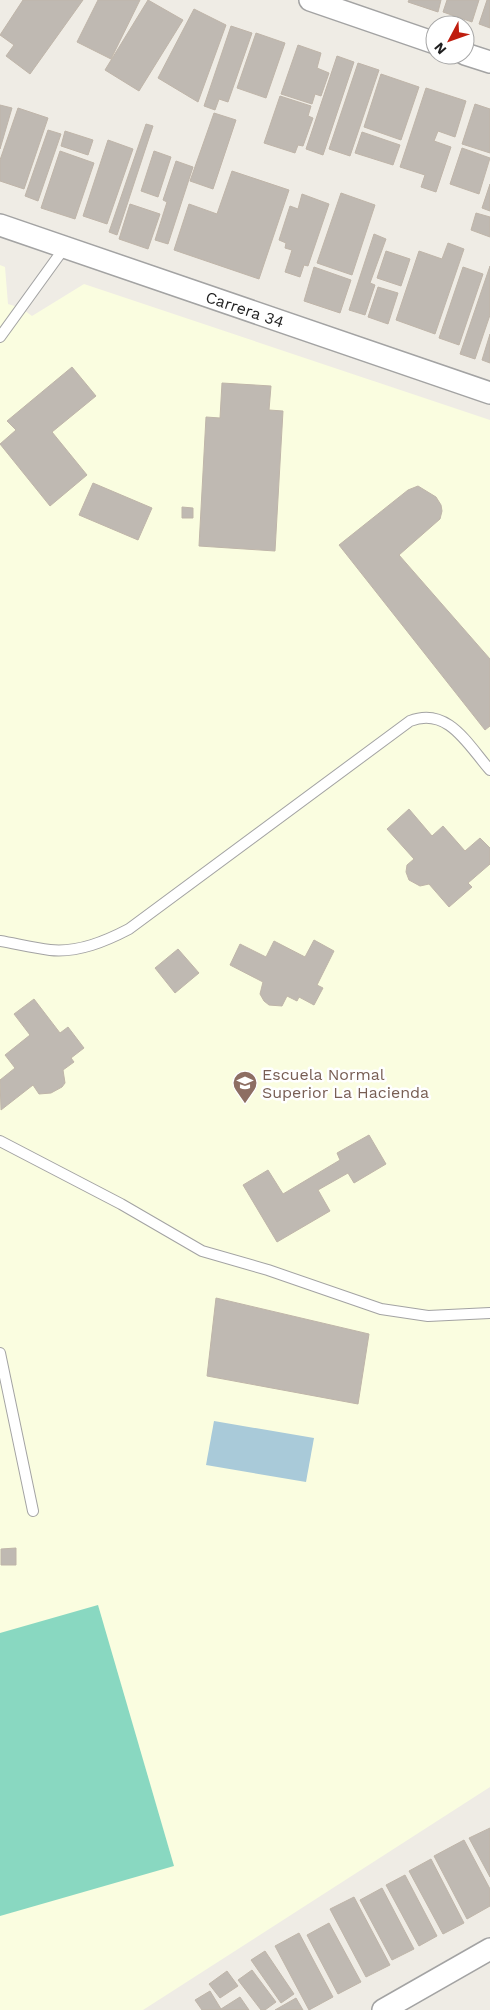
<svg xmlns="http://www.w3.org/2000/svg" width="490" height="2010" viewBox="0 0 490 2010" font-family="'Work Sans',sans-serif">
<rect width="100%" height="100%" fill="#efece5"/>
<path fill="#fafde0" d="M0,265L5,267L8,304L21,308L32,316L84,284L490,420V1787L143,2010H0Z"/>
<path fill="#89d8c1" d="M98,1605L174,1866L0,1916V1633Z"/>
<path fill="#a9cad9" d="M214,1421L314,1438L306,1482L206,1465Z"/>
<path fill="#bfb9b2" stroke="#bfb5a9" d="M23,0H83L30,74L6,56L14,45L0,35Z
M98,0H140L111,59L77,42Z
M148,0L183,20L139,91L105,70Z
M409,0H441L438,12L408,2Z
M447,0H479L472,22L443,12Z
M487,0H490V28L479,24Z
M194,9L226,25L198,102L158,78Z
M231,26L252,33L228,102L219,99L215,110L204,106Z
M256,33L285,43L266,98L237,88Z
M298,45L321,53L317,68L329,73L321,96L315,94L312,104L281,94Z
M337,56L354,62L323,155L306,149Z
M358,63L379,70L350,156L329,149Z
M381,74L419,87L401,140L364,127Z
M426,88L466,101L455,137L438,131L434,141L451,147L436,192L421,187L425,175L400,167Z
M280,96L311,106L308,116L313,118L303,146L298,145L295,153L264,143Z
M475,104L490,109V153L462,144Z
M0,105L12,108L0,149Z
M18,108L48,118L24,189L0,181V160Z
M214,113L236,120L213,189L190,181Z
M146,124L153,126L117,235L109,232Z
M48,130L61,134L38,201L25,196Z
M65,131L93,140L88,155L61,146Z
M362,132L400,145L393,165L355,153Z
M108,140L133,149L107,224L83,216Z
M462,148L490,158L479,194L450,184Z
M60,151L94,163L75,219L41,208Z
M154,151L171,157L158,197L141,191Z
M176,161L193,167L168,244L155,240L167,202L163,200Z
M232,171L289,190L259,279L174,250L189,204L217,214Z
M490,184V211L482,208Z
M341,193L375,205L352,275L317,263Z
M302,194L329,204L308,266L304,265L300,277L285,272L292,250L285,248L286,243L279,240L290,206L298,209Z
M130,204L160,214L148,249L119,239Z
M476,213L490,217V237L471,230Z
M374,234L386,239L370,283L375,285L365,315L349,310Z
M448,243L464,249L435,334L396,320L419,251L442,259Z
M386,251L410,259L401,286L377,278Z
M490,266V315L475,359L460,354Z
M314,267L351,280L340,313L304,301Z
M463,267L483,274L459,345L439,338Z
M378,287L398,293L388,324L368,317Z
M490,334V363L482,360Z
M72,367L96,396L52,432L87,475L50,506L0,444L16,430L7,421Z
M222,383L271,386L269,410L283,411L275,551L199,546L206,417L220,418Z
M93,483L152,508L138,540L79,515Z
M418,486L436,497L441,505L442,511L440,519L399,555L490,659V726L485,730L339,545L408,490Z
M182,507L193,508V518H182Z
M409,809L432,836L443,826L465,851L480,838L490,848V864L468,883L472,887L449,907L429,884L420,886L409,880L406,872L407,865L414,859L387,829Z
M314,940L334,951L317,985L323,988L314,1005L299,997L297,1001L287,996L282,1006L269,1005L264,1001L260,994L263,982L230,965L240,944L266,957L274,941L305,957Z
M178,949L199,973L175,993L155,968Z
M34,999L60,1033L68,1027L84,1048L71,1058L74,1062L63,1070L65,1083L62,1087L51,1093L39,1094L33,1085L1,1110L0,1080L15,1068L5,1055L30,1035L14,1014Z
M369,1135L386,1164L354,1183L348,1173L318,1190L330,1211L277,1242L243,1185L268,1170L283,1194L340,1160L337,1153Z
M216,1298L369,1334L358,1404L207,1376Z
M16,1548V1565H1V1549Z
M490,1828V1877L469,1838Z
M464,1840L490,1889V1906L467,1919L434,1856Z
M431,1859L464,1923L443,1934L409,1871Z
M405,1875L437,1936L419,1946L386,1885Z
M382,1888L414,1949L392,1960L360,1900Z
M354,1897L390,1965L366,1977L330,1909Z
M329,1923L361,1982L338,1994L307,1935Z
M299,1933L333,1997L309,2010L275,1946Z
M265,1951L294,1994L281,2003L251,1960Z
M252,1970L276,2002L265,2010H261L238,1980Z
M227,1971L238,1986L220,1998L209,1984Z
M210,1991L221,2009L240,1997L249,2010H202L195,2000Z
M296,1998L303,2010H275Z"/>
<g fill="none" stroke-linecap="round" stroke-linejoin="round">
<defs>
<path id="lane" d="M0,337L65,247
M0,941C17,944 34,948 50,950C78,953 106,941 129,929L410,721C448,706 468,745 490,770
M0,1141L121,1204L202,1251L268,1270L381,1309L428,1316L490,1313
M0,1353L33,1511"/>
<path id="street" d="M310,0L435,43
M465,54L490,62
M0,225L490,393
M383,2010L490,1949"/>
</defs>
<use href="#lane" stroke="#a3a3a3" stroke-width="12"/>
<use href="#street" stroke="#a3a3a3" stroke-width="24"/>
<use href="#lane" stroke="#fff" stroke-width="10"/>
<use href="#street" stroke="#fff" stroke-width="21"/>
</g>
<defs>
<symbol id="school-pin" viewBox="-11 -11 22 30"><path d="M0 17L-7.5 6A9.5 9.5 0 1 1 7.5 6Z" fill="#8d6e63" stroke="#fff"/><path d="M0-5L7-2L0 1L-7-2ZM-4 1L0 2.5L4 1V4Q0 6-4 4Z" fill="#fff"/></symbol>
</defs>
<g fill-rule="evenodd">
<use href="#school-pin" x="231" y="1069" width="28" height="38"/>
</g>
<g text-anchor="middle" stroke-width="5" stroke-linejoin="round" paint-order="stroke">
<g font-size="16" fill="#1f1f1f" stroke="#fff">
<text transform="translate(245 309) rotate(19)" y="6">Carrera 34</text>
</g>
<g font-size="16" fill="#785e54" stroke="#fff" text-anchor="start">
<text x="262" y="1080">Escuela Normal<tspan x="262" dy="18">Superior La Hacienda</tspan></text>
</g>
</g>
<g transform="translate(450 40) rotate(229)"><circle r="24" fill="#ffffff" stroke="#a5a5a5"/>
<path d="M0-4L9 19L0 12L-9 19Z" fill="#bf1d0e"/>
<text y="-8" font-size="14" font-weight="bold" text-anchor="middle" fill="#1f1f1f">N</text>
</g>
</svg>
